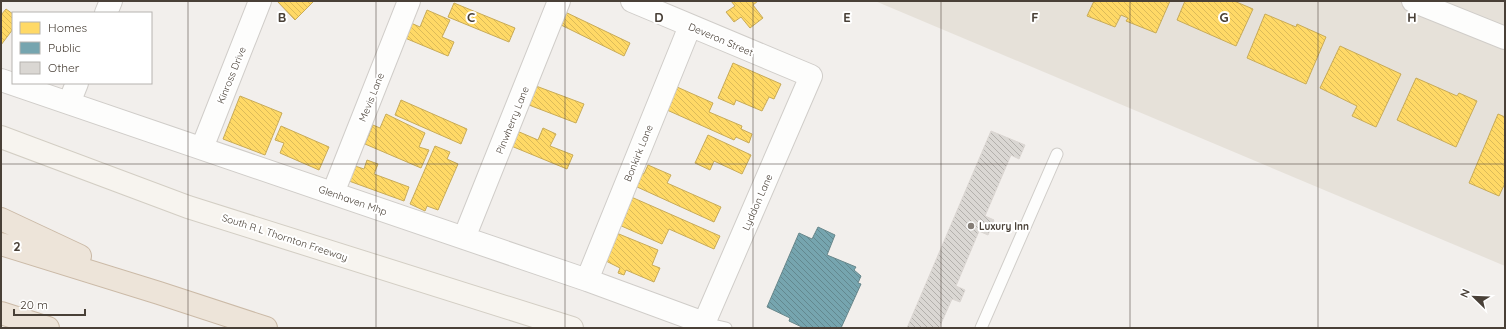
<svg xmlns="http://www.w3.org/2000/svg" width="1506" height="329" viewBox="0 0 1506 329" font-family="Quicksand,sans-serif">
<defs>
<pattern id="homes-back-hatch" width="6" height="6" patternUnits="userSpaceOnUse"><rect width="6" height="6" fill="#ffd966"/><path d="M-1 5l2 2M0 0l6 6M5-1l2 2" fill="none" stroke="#dcbb59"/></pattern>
<pattern id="public-back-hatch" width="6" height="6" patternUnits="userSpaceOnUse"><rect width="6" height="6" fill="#76a5af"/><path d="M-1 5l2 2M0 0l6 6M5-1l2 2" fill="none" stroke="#63888f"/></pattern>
<pattern id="building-back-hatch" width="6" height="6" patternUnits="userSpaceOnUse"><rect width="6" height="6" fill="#dad7d3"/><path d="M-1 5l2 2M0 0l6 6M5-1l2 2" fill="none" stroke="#b3b0ac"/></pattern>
</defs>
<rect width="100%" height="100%" fill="#f2efec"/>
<path fill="#e6e1d9" d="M875,1H1505V266Z"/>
<path fill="url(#homes-back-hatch)" stroke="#c8ab58" d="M277,1H314L295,20Z
M731,1H758L753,5L763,18L750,28L741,17L734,22L726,12L735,6Z
M1094,1H1170L1156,33L1126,21L1128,18L1121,15L1115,27L1087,16Z
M1185,1H1234L1253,9L1236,46L1177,20Z
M454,3L515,28L509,42L448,17Z
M6,9L13,14V29L1,45V15Z
M427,10L450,20L442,37L454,42L448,56L405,38L411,23L420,27Z
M563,11L630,43L624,56L557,23Z
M1265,14L1296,27L1297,24L1326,37L1306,84L1247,58Z
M1340,46L1401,74L1376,127L1352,116L1357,106L1320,88Z
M733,63L781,84L774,99L769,97L762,111L736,100L734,105L718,98Z
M1416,78L1457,96L1459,93L1477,101L1456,147L1397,120Z
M536,86L584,104L576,123L529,105Z
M677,87L713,103L709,112L742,126L741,129L752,134L749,143L736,137L734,140L667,110Z
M240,96L282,113L265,155L223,139Z
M401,100L467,129L461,144L395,115Z
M386,114L425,133L419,147L429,150L421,168L365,144L373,125L380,128Z
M1498,114L1505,117V183L1499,196L1469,183Z
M281,126L329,147L319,170L280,153L284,143L275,140Z
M510,128L538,140L543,128L556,134L550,146L573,155L567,169L504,143Z
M708,135L751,155L742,174L714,161L710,170L695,163Z
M435,146L450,152L447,159L458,164L438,210L427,206L425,211L410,204Z
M367,160L378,164L374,174L409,187L404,201L349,181L355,166L364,169Z
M648,165L671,175L667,183L721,207L714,222L635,186L641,173L644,174Z
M629,196L720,236L714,249L669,229L662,244L617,224Z
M614,232L658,250L652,265L660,268L654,282L626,270L624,275L618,273L620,268L602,259Z"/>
<path fill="url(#public-back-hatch)" stroke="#68878b" d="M818,227L835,235L827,255L856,267L854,270L861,276L858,283L861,284L841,328H804L789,321L790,318L767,307L799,233L812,239Z"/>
<path fill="url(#building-back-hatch)" stroke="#dbd6d2" d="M991,131L1025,145L1019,159L1011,155L985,216L994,220L988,235L979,231L956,286L965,290L960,302L952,299L939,328H907Z"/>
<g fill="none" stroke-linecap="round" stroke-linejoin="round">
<defs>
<path id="service" d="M704,323L726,328
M981,328L1057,154"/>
<path id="minor" d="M632,1L811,76L702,328
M1413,1L1505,38
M106,13L111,1
M1,80L587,280L704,323
M69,103L77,83
M202,148L260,1
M333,193L409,1
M464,238L559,1
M587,280L690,26"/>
<path id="secondary" d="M1,137L188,207L572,328"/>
<path id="motorway" d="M1,219L80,256
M1,244L159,293L266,328
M1,313L48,328"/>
</defs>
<use href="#service" stroke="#d0cdc9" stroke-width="13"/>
<use href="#minor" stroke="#d0cdc9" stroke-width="24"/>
<use href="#secondary" stroke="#d3cec4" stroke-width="24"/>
<use href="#motorway" stroke="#cbbaa7" stroke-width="24"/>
<use href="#service" stroke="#fdfdfc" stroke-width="11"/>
<use href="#minor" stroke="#fdfdfc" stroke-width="22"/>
<use href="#secondary" stroke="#f7f4ef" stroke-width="22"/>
<use href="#motorway" stroke="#ede4d9" stroke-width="22"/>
</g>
<path fill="none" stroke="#494037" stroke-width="1" stroke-opacity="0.55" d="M188,1V328M376,1V328M565,1V328M753,1V328M941,1V328M1130,1V328M1318,1V328M1,164H1505"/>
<circle fill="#847d76" stroke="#fff" stroke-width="1.5" cx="971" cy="226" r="4"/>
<g text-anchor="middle" stroke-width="4" stroke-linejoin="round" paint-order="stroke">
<g font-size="10" fill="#494037" stroke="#fff">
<text transform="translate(721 39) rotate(23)" y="4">Deveron Street</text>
<text transform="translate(231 75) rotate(-68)" y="4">Kinross Drive</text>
<text transform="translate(371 97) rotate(-68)" y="4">Mevis Lane</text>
<text transform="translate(512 120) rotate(-68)" y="4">Pinwherry Lane</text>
<text transform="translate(638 153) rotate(-68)" y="4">Bonkirk Lane</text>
<text transform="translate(353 200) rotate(19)" y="4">Glenhaven Mhp</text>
<text transform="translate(757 202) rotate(-66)" y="4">Lyddon Lane</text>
<text transform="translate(285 237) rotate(18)" y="4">South R L Thornton Freeway</text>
</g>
<g font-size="10" font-weight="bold" fill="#494037" stroke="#fff" text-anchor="start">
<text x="979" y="230">Luxury Inn</text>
</g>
</g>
<g font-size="13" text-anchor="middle" font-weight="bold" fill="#494037" stroke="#fff" stroke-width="4" stroke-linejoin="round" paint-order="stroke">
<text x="282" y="22">B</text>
<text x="471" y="22">C</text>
<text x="659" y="22">D</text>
<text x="847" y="22">E</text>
<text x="1035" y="22">F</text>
<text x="1224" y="22">G</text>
<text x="1412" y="22">H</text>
<text x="17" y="251">2</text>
</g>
<rect width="1506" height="329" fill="none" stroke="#494037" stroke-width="4"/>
<rect x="12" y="12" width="140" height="72" fill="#ffffff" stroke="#b6b3af"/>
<rect x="20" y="22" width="20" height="12" fill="#ffd966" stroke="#b6b3af"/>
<text x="48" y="32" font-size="12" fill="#494037">Homes</text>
<rect x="20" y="42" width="20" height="12" fill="#76a5af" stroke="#b6b3af"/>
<text x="48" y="52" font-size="12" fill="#494037">Public</text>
<rect x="20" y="62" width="20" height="12" fill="#dad7d3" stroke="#b6b3af"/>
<text x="48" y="72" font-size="12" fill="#494037">Other</text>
<g transform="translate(1474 297) rotate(293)" stroke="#ffffff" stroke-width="3" paint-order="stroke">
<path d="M0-3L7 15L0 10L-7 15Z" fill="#494037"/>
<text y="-6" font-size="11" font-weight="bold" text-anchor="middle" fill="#494037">N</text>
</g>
<path d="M14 309v6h71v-6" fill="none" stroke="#494037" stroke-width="2"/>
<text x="20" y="309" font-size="12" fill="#494037" stroke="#ffffff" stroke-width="3" paint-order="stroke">20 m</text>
</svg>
